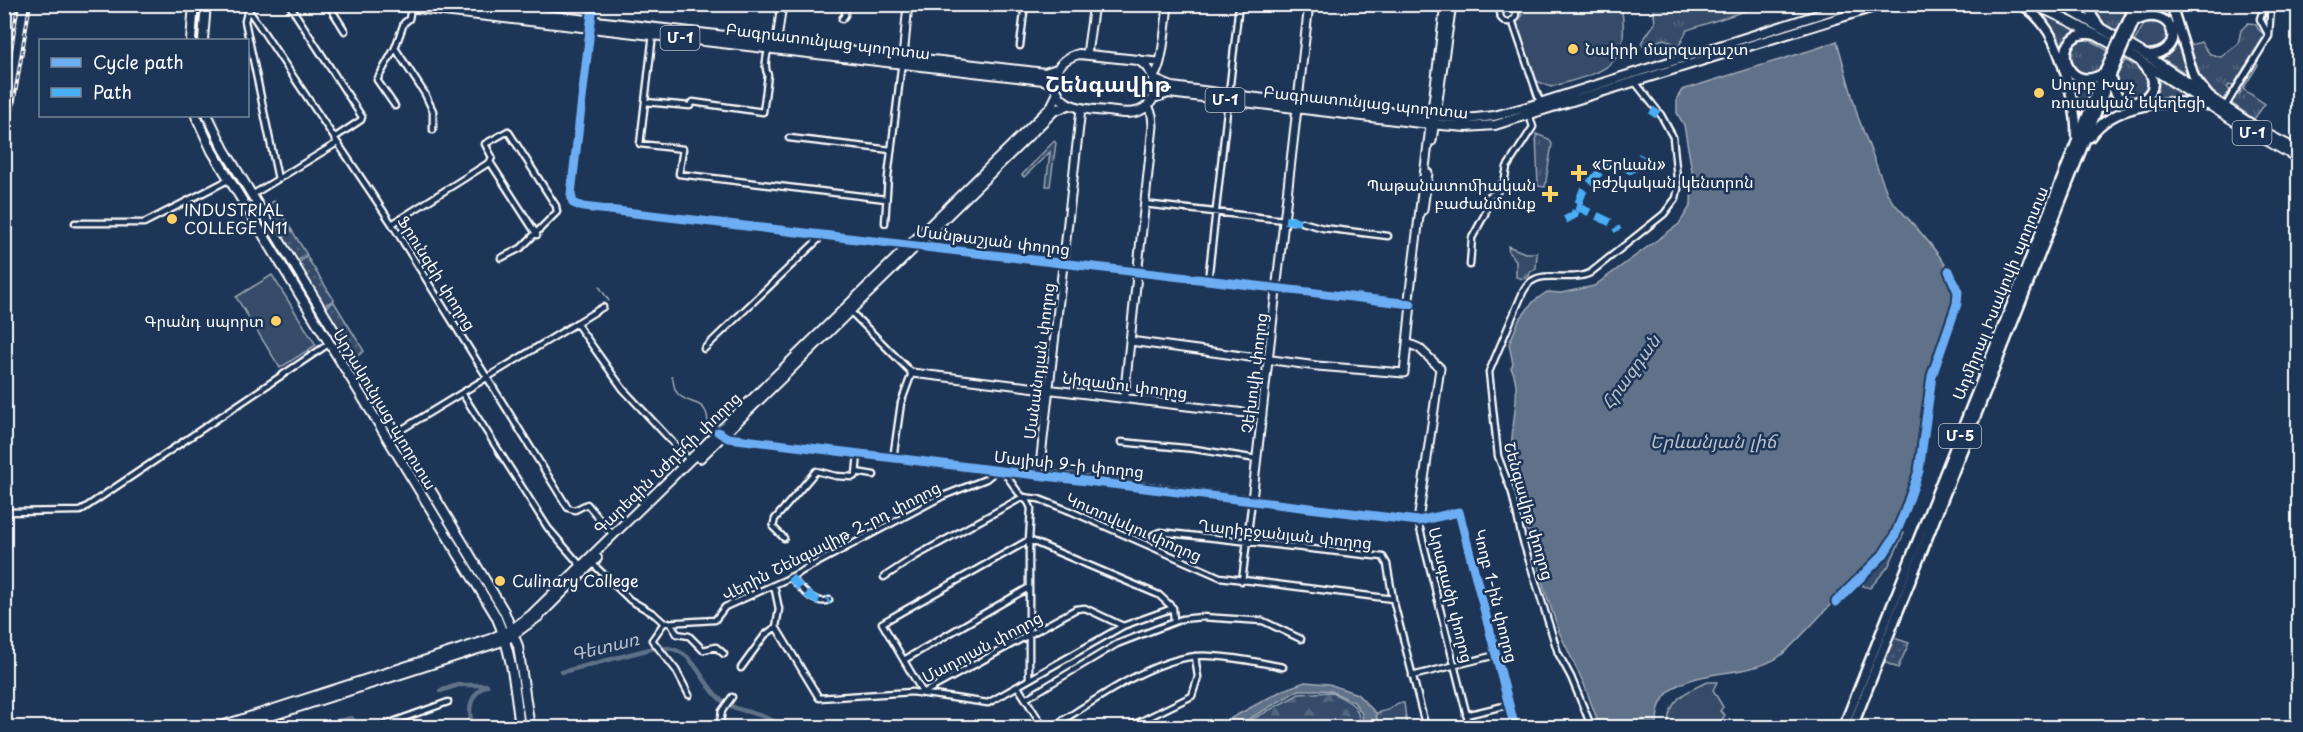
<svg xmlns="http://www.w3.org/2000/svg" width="2303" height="732" viewBox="0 0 2303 732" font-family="'Playpen Sans','Noto Sans Armenian',sans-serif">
<defs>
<pattern id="grass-tufts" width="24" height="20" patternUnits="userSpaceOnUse" patternTransform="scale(1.5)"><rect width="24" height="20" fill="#364b69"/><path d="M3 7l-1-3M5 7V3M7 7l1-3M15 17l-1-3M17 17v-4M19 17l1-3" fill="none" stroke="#546680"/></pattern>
<pattern id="forest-firs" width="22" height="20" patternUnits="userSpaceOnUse" patternTransform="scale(1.5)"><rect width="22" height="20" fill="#364b69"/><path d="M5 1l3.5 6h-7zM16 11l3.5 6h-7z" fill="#546680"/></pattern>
<pattern id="park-dots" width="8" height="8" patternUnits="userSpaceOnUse" patternTransform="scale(1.5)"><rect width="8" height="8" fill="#364b69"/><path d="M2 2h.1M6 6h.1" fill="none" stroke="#546680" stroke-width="1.8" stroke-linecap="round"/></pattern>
</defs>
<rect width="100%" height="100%" fill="#1d3557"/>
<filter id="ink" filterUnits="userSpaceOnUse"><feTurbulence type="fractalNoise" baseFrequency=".0167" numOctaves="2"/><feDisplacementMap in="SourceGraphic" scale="12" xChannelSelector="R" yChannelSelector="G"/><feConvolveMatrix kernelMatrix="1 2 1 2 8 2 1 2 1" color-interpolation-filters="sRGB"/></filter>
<g filter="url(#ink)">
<path fill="url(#grass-tufts)" stroke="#9aa5b4" stroke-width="1.5" d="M1653,5V4L1763,5L1687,30L1679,46L1664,39L1643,46L1641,43L1655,23Z
M2093,5H2128L2117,31L2096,19Z
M2149,5H2168L2193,78L2160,57L2169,51L2171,21L2160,13H2145Z
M2033,9L2081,32C2056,39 2062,53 2069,73L2095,79L2080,118L2067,77Z
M2146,21L2162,22C2169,32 2169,36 2164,47L2149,53L2134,42Z
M2248,23L2256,24L2258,29L2265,35L2233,86L2229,85L2227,87L2230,90L2224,100C2199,85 2196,73 2187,46L2201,42L2210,54L2221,57L2238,44L2241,30Z
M2084,36L2107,50C2100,67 2100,76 2080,74L2069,64L2071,45Z
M2125,60C2139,68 2152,72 2147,90L2132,100L2119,95L2115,80Z
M2255,63L2258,65L2243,89L2265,104L2254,119L2230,102L2235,93L2239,95L2241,92L2238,90Z
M2155,77L2186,98L2158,101L2097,126L2111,92C2118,105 2124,108 2138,105Z
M1536,134L1549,139L1552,144L1545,187L1538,186Z
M1054,141L1056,143L1050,186H1046L1050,152L1024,177L1022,175Z"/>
<path fill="url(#forest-firs)" stroke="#9aa5b4" stroke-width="1.5" d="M1508,246L1525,253H1537L1536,269L1530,272L1529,276L1523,279L1516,277V260L1509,253Z
M1899,532L1904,533L1888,567L1870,588L1863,586L1862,579L1885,554Z
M1331,692C1351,703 1359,703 1360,727H1238L1299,694Z
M1398,703H1404L1407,727H1378L1376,713L1388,710Z"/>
<path fill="url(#park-dots)" stroke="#9aa5b4" stroke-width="1.5" d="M274,201L307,255L297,261L264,207Z
M307,257L334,300L324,306L298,263Z
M334,302L364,351L356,357L325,308Z
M1894,638L1909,643L1898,668L1884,662Z"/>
<path fill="#364b69" stroke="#9aa5b4" stroke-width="1.5" d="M1519,5H1621C1632,70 1604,71 1551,87L1534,80L1517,23L1522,16Z
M272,275L316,345L280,368L236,297Z
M1708,682H1717L1713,690L1723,707L1720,711L1725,715L1717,727H1668C1667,701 1685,691 1708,682Z"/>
<path fill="#617289" stroke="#a0aab8" stroke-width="1.5" d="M1837,41L1858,117L1887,193L1892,201C1911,222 1950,261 1956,289C1960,310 1936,354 1930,376C1922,405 1923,437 1917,466C1914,482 1897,530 1889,543C1878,559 1862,573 1848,586C1827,608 1807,631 1785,652C1748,687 1654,656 1657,727H1600L1584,684L1560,634L1544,588L1531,537L1527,530L1518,471C1500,449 1527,394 1511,368L1513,364L1509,344L1519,320L1534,301L1547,292L1561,293L1594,286L1679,224L1691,205L1692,171L1684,125L1677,113V98L1682,90L1818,48Z
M1305,682L1329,684L1357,694L1376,713L1378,727H1363L1362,714L1354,702L1331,691L1320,690H1299L1235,727H1215L1283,690Z"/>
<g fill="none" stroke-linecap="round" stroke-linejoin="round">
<path stroke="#a0aab8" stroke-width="1.5" d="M599,286L609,301
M672,376C674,382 673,389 678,394C691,407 707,398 708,423"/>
<path stroke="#617289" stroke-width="4.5" d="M664,648C694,648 700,681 719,698C731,709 747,711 762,716C770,719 779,724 787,728
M562,672L654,648
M440,691L458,685H487
M473,728C467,710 470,694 487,685"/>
<path stroke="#617289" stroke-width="8" d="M330,725L351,720"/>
<defs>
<path id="street" d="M248,4V9L392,224L568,508L575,510L587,504L613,535
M289,4L362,117L361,120L334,138
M328,4L345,31
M2265,4L2260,19L2269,36
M1500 14a8 8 0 1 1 16 0a8 8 0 1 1-16 0Z
M411,8L409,19L404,23L395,48L425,94L433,111V130
M248,9L245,21L278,179
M842,19L845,15L846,4
M1512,20L1540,102
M653,34L640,144L683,149L679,174L886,199
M1020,46L1025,4
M395,48L377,80L395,106
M2236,89L2269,36L2271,4
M645,102L690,106L693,102L763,112L768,75C764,68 766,56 769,48
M2225,107L2234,92
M789,138L891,150
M490,162L537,235
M252,195L337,143
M1144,204L1293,221
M1302,222L1323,228L1388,236
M75,223H144L230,179
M885,223L888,177L902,61
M392,224L490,162L492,157L485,144L508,131L556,206L557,212L521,248L501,258
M1470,265L1472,238L1485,214L1488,197L1497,192L1500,185L1504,183L1507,167L1533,127L1529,114
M1208,281L1239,4
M850,311L912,373L901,403L893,459
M576,323L623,389L690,461
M704,349L822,236
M462,393L548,528L581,566
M396,433L603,307
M1121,442L1195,449L1257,459
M856,472L874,475
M1004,472L1018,492L1028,502L1031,508L1029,540V679
M4,512L80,511L330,343
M1153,535L1160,532L1383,557L1387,564L1393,599L1426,728
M784,538L773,527L775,519L816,471L836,476L853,477L856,475L858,454
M592,563L630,600L654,614L664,623L715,620L725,607L787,579L943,496L986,479L991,475V470
M790,577C801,588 814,606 829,600
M884,577L916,556L1023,497L1039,499L1070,511L1220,577L1393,599
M1242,581L1252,500
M664,623L652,640L676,670L689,695
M671,624L677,634L689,636L703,650L716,647L724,654
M776,627L819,698L912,692L988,703L1123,626L1173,608
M904,660L1028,588
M741,668L765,635L776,627L779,609L774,585
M1412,676L1496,655
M1018,687L1044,728
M923,693L882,623L1029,540L1159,595L1173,608L1174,621
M923,693L1076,609L1085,608L1123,626
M1027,698L1117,644L1182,619L1202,617L1263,621L1301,639
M1466,715L1508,705
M376,728L448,702
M719,728L722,711L732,697
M1051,728C1092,702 1148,661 1196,656C1219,654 1259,662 1283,667
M1127,728L1192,696L1198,677L1195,656
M1470,728L1418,521L1459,512L1515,728
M1592,728L1571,677L1558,653L1522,538L1512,493L1498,456L1489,372L1523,292C1525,289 1528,283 1532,281C1546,271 1572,282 1590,273L1664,214L1676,198L1678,189L1673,137L1661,115L1635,82"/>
<path id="secondary" d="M593,4L571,194L573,203L583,207L1411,304
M773,44L778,33L782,4
M1087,54L1094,4
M903,58L908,4
M1138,60L1158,62
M1154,76C1163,67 1166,20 1168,4
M1432,141L1452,4
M1423,210L1428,173
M1130,341L1317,366L1404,373L1411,304L1409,299L1445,4
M912,373L1262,415
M1124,398L1153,126L1152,115L1148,105
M720,434L728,438L1022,474H1039L1418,521L1440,368L1419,348L1407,343
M1039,474L1081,109
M1252,500L1309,4"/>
<path id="primary" d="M382,4L1043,80L1056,85
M450,4L1045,73L1057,69
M2031,4C2126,42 2208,111 2298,158
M2060,4L2146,55L2265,133L2298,150
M191,40L194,4
M203,40L206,4
M1079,54L1138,60C1158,71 1163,101 1139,111C1129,115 1117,112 1107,111C1085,109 1054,109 1055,79C1056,65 1067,57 1079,54Z
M1155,80L1172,87L1304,104L1466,119L1494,116L1527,107L1852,4
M1153,98L1169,93L1429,124L1466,127L1495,125L1884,4
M196,116L212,151L496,616C512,652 515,689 520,728
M208,116L224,149L504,611L518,646L530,728
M700,458L1054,111L1068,105
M215,728L488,640L512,629L531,615L1051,107L1058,93
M234,728L506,640L538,617L597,558"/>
<path id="highway" d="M2021,4C2032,11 2041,20 2048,31C2061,51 2078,111 2076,135
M2090,4L2092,16L2099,26
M2171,4L2194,77L2210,98
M2136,19L2143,4
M2128,21L2136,4
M2134,22C2174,0 2190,55 2146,55
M2096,35C2049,25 2061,99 2104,73
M2111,76C2114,121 2163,100 2151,75C2149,71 2144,67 2142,64
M2090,137C2113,103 2170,99 2208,105
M1843,728L2104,73
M1852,728L2111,75"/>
</defs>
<use href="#street" stroke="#fff" stroke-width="9"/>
<use href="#secondary" stroke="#fff" stroke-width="11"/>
<use href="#primary" stroke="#fff" stroke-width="12"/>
<use href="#highway" stroke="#fff" stroke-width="13"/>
<use href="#street" stroke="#1d3557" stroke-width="4.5"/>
<use href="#secondary" stroke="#1d3557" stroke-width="7"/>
<use href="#primary" stroke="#1d3557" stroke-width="8"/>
<use href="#highway" stroke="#1d3557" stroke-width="8"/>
<defs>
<path id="rail" d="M4,97L18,4
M4,160L30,4"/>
</defs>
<use href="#rail" stroke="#fff" stroke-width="4"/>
<use href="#rail" stroke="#1d3557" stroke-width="1.5" stroke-dasharray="4.5" stroke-linecap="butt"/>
<defs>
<path id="highway-bridge" d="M2104,73L2128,21
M2111,75L2134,22"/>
</defs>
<use href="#highway-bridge" stroke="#fff" stroke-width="13" stroke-linecap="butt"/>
<use href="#highway-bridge" stroke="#1d3557" stroke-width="8"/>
<path stroke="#49aef6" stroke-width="8" stroke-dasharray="15 8" stroke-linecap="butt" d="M1652,116L1657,109
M1576,206L1614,224L1618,231
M1285,220L1302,222
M1565,220L1574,215L1583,191L1606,165L1622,164L1630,170L1635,167L1642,155
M790,577C801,588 814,606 829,600"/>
<defs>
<path id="cycleway" d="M593,4L571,194L573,203L583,207L1411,304
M718,432L728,438L1418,521L1459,512L1515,728
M1836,602L1883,555L1894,538L1904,514L1919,471L1932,376L1957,304L1958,292L1949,271"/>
</defs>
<use href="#cycleway" stroke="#1d3557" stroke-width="13"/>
<use href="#cycleway" stroke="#6dadf4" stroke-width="9"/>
</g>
</g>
<g fill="#ffd166" stroke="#1d3557" stroke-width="2">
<circle cx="1573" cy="49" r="6"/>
<circle cx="2039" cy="93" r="6"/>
<path d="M1576 164h6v6h6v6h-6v6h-6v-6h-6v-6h6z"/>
<path d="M1547 185h6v6h6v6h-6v6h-6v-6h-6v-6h6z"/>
<circle cx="172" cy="219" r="6"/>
<circle cx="276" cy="321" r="6"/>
<circle cx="500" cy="581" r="6"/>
</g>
<g text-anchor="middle" stroke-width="5" stroke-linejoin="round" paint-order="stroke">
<g fill="#1d3557" stroke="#bbc2cd" stroke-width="1.5">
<rect x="660.5" y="26" width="39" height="24" rx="4.5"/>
<rect x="1205.5" y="88" width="39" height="24" rx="4.5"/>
<rect x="2232.5" y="121" width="39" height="24" rx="4.5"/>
<rect x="1939" y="424" width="42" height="24" rx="4.5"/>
</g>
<g font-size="15" font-weight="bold" fill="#fff">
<text x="680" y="43">Մ-1</text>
<text x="1225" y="105">Մ-1</text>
<text x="2252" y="138">Մ-1</text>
<text x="1960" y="441">Մ-5</text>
</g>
<g font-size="16" fill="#fff" stroke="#1d3557">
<text transform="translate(828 41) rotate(7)" y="6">Բագրատունյաց պողոտա</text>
<text transform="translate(1366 102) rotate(6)" y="6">Բագրատունյաց պողոտա</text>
<text transform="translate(993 240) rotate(7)" y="6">Մանթաշյան փողոց</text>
<text transform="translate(437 273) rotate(58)" y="6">Ֆրունզեի փողոց</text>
<text transform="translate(2000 293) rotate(-68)" y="6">Ադմիրալ Իսակովի պողոտա</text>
<text transform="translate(1039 361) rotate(-83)" y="6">Մանանդյան փողոց</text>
<text transform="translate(1254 373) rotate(-83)" y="6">Չեխովի փողոց</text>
<text transform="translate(1125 385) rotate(7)" y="6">Նիզամու փողոց</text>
<text transform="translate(385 409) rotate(59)" y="6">Արշակունյաց պողոտա</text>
<text transform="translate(667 463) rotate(-44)" y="6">Գարեգին Նժդեհի փողոց</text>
<text transform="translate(1069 464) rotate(6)" y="6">Մայիսի 9-ի փողոց</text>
<text transform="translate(1529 511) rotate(74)" y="6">Շենգավիթ փողոց</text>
<text transform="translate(1134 527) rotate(24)" y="6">Կոտովսկու փողոց</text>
<text transform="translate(1285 534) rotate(6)" y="6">Ղարիբջանյան փողոց</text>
<text transform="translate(831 541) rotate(-27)" y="6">Վերին Շենգավիթ 2-րդ փողոց</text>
<text transform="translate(1451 595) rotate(76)" y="6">Արագածի փողոց</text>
<text transform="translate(1496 596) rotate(76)" y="6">Կողբ 1-ին փողոց</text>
<text transform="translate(982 647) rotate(-28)" y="6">Մադոյան փողոց</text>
</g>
<g font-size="16" fill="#fff" stroke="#1d3557" text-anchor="start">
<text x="1585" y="55">Նաիրի մարզադաշտ</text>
<text x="2051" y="90">Սուրբ Խաչ<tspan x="2051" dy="18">ռուսական եկեղեցի</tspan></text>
<text x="1592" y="170">«Երևան»<tspan x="1592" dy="18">բժշկական կենտրոն</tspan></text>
<text x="1536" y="191" text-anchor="end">Պաթանատոմիական<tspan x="1536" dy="18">բաժանմունք</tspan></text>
<text x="184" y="216">INDUSTRIAL<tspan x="184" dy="18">COLLEGE N11</tspan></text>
<text x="264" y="327" text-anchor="end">Գրանդ սպորտ</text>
<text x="512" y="587">Culinary College</text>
</g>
<g font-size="18" font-style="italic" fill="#b8c0ca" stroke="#1d3557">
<text transform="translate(1631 372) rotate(-54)" y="6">Հրազդան</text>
<text x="1713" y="448">Երևանյան լիճ</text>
<text transform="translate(605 647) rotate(-14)" y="6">Գետառ</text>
</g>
<g font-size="22" font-weight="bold" fill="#fff" stroke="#1d3557">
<text x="1108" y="92">Շենգավիթ</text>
</g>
</g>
<rect width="2303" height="732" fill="none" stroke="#1d3557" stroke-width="24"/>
<rect x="12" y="12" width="2279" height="708" fill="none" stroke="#fff" stroke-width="2" filter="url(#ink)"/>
<rect x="39" y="39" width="210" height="78" fill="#1d3557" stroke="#77869a" stroke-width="1.5"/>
<rect x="51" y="58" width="30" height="9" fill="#6dadf4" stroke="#77869a" stroke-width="1.5"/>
<text x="93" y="69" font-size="18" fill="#ffffff">Cycle path</text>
<rect x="51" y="88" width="30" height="9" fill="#49aef6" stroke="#77869a" stroke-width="1.5"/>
<text x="93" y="99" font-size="18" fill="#ffffff">Path</text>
</svg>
